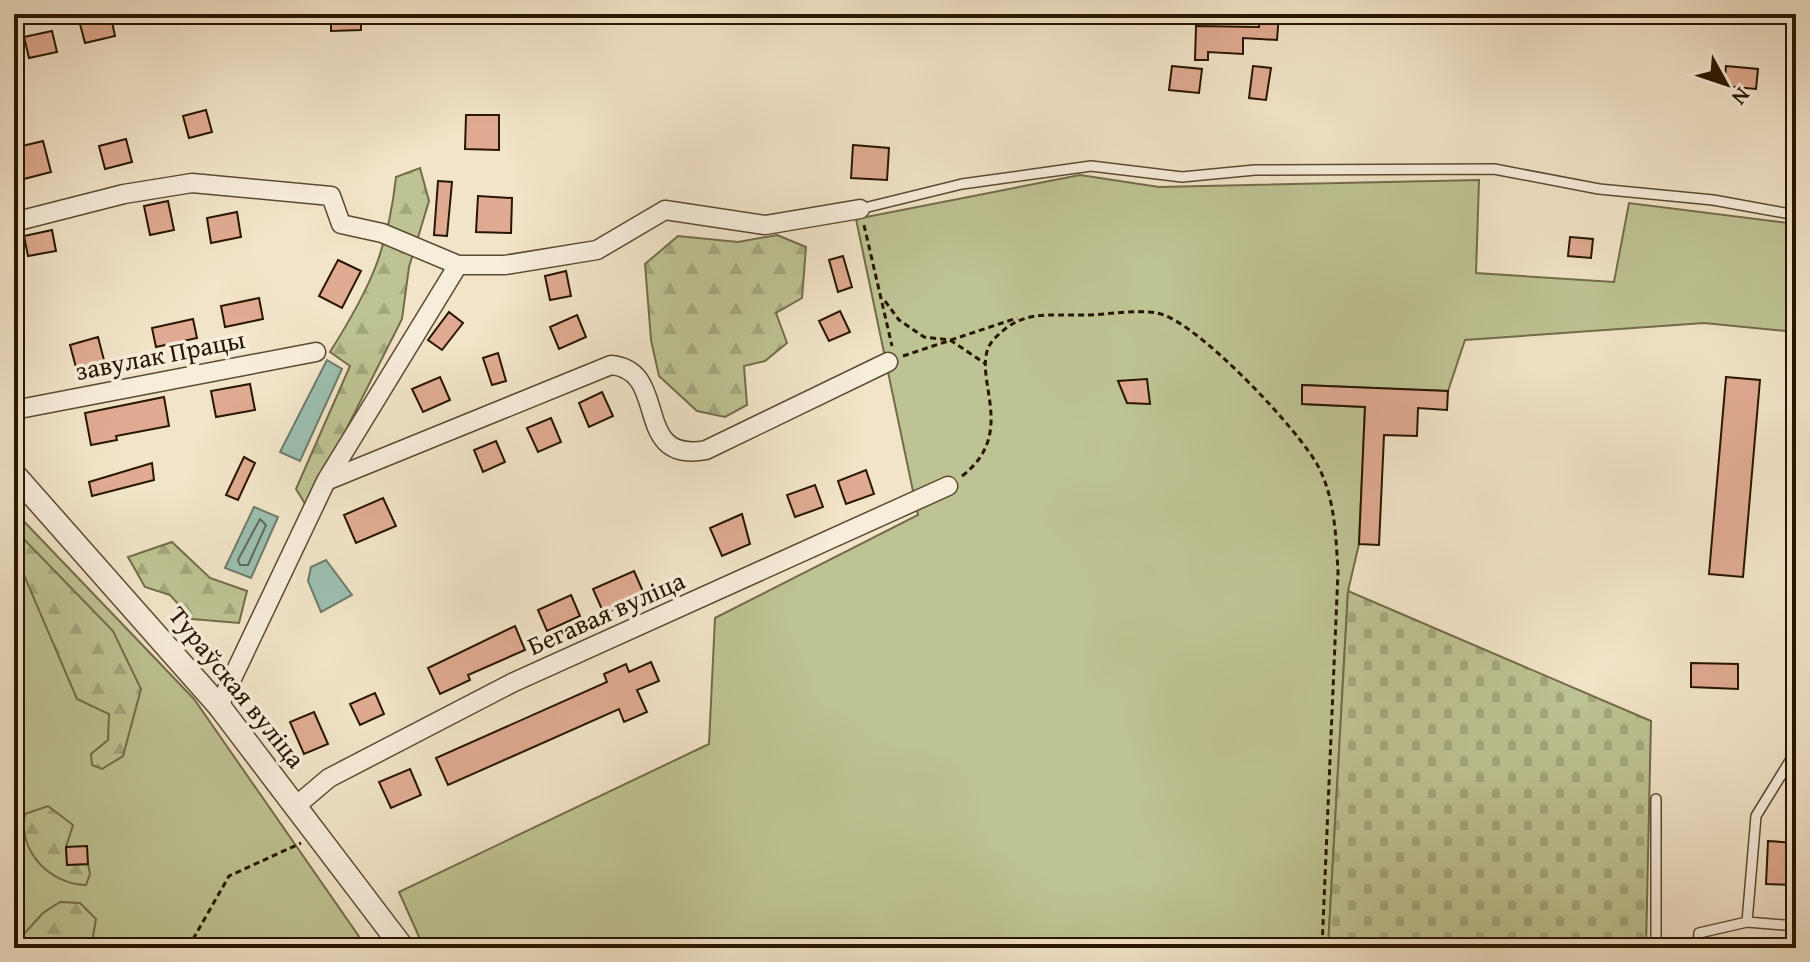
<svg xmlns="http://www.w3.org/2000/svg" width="1810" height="962" viewBox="0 0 1810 962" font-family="'Gentium Book Plus',serif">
<defs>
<pattern id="forest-firs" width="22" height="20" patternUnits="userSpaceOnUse" patternTransform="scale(2)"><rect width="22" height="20" fill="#bec393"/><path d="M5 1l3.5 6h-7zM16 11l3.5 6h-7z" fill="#a3a77d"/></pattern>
<pattern id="cemetery-stones" width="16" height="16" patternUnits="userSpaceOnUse" patternTransform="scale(2)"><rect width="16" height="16" fill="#bec393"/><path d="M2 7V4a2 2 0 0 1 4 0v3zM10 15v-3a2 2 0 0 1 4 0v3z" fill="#a3a77d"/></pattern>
</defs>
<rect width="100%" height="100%" fill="#f2e4c8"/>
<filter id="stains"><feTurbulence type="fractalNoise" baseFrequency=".0025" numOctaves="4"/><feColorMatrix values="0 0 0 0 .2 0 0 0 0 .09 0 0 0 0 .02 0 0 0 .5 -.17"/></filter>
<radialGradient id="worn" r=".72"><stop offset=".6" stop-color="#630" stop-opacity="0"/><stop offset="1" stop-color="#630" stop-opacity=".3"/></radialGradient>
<path fill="#bec393" stroke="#736c4a" stroke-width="2" d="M1080,175L1159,187L1479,180L1476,273L1614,282L1629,203L1796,224V332L1704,323L1465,340L1448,391L1303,385L1302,404L1365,407L1359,544L1348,591L1328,948H424L399,892L709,744L715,618L918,515L856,219Z
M14,511L194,699L367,948H14Z"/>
<path fill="url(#forest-firs)" stroke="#736c4a" stroke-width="2" d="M420,168L429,201L409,267L402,319L307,507L296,489L350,366L330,352C369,290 388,251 396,177Z
M777,235L806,247L802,298L776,313L787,343L765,361L744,366L747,405L725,417L697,411L659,376L651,340L645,264L678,236L738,242Z
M14,529L113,631L141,689L123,756L102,769L92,765L91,754L108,740L109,714L77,699L24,575L14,565Z
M172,542L210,578L247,591L239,623L192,619L170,595L145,587L128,557Z
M48,806L73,825L66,847L67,865L88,864L90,874L86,885C50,884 18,852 25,814Z
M60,902L80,903L96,919L91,948H31L23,935L43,913Z"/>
<path fill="url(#cemetery-stones)" stroke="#736c4a" stroke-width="2" d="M1348,591L1651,721L1646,948H1328Z"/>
<path fill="#9cbfb0" stroke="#6e7b6a" stroke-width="2" d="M327,360L342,369L300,461L280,452Z
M254,507L278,517L251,578L225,568Z
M326,560L352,595L321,612L308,581L311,567Z"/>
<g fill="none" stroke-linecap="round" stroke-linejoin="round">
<path stroke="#626a58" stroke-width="2" d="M260,519L266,525L248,565H240L238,560Z"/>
</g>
<path fill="#e0ab92" stroke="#281600" stroke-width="2" d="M331,14H361V30L331,31Z
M1260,14H1279L1277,40L1243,38V54L1208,52V60H1195L1196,26L1259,27Z
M111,17L115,36L85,43L80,24Z
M52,31L57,52L29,58L24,37Z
M1172,66L1202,69L1199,93L1169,90Z
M1253,66L1271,68L1266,100L1249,98Z
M1726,66L1758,69L1756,89L1724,86Z
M206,110L212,132L189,138L183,116Z
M466,115H499V150L465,149Z
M126,139L132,162L105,169L99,146Z
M43,141L51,172L20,180L14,148Z
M853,145L889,148L887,180L851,178Z
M438,181L452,182L447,236L434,235Z
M478,196L512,198L511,233L476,232Z
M168,201L174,230L150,235L144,206Z
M237,212L241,237L211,243L207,218Z
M52,230L56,251L28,256L24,236Z
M1570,237L1593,239L1591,258L1568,256Z
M843,256L852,287L838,292L829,260Z
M338,260L361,271L342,308L319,296Z
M566,271L571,296L550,300L545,276Z
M259,298L263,319L225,327L221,306Z
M840,311L850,332L829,341L819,321Z
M449,312L463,323L442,350L428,340Z
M577,315L586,337L559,349L550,327Z
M193,319L197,338L156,347L152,328Z
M98,337L105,364L77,371L70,345Z
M498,353L506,381L492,385L483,358Z
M440,377L450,400L423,412L412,389Z
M1726,377L1760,380L1743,577L1709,574Z
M1147,379L1150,404L1127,403L1118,381Z
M250,384L255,410L216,417L211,391Z
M1302,385L1448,391L1447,410L1418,408L1417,436L1384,435L1379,545L1359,544L1365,407L1302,404Z
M602,392L613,416L589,427L579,403Z
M164,397L169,426L116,436L117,440L91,445L85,413Z
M551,418L561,442L538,452L527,428Z
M496,441L505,462L483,472L474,450Z
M244,457L255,463L238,500L226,495Z
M152,463L154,480L92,496L89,482Z
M866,470L874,494L846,504L838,481Z
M815,485L823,507L795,517L787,495Z
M383,498L396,526L356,543L344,515Z
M742,514L750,544L722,556L710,528Z
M634,571L645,596L604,614L593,589Z
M571,595L580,616L547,631L538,610Z
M515,626L525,650L468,675L470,680L440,694L428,668Z
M651,662L659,681L637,690L647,712L624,722L619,709L448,785L436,758L607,682L604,674L626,664L629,672Z
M1691,663L1738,664V689L1691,687Z
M375,693L384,714L360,725L350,704Z
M314,712L328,744L304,754L290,722Z
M410,769L421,795L391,808L379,782Z
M1768,841L1796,843V885L1766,884Z
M87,846L88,864L67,865L66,847Z"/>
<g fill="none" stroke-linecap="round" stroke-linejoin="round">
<defs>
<path id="service" d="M860,209L962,184L1091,166L1182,177L1255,170L1494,169L1599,189L1713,200L1796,215
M1796,654L1793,691L1796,700
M1796,751L1756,816L1747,922L1796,926
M1656,799V948
M1698,948L1699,933L1747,922"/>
<path id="minor" d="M14,222L124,194L192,183L331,196L341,224L382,233L458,265H505L597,250L665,210L765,225L860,209
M14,410L316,352
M326,481L611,365C671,370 630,464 706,450L888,362
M219,706L326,481L458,265
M297,805L329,778L512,683L948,486"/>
<path id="tertiary" d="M14,474L219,706L403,948"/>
</defs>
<use href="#service" stroke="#5a4a32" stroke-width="12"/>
<use href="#minor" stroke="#5a4a32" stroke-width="21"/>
<use href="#tertiary" stroke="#5a4a32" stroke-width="25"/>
<path stroke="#281600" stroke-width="3" stroke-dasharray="6 4" stroke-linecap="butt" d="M864,225L892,346
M885,301L899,320L924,337L950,340L986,364
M903,356L1017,318
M962,476C1023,429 964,369 995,338C1023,309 1047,316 1084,315C1107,315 1135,309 1157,313C1196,320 1299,430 1318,466C1335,498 1336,537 1338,572L1322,948
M188,948L229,876L301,843"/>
<use href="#service" stroke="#f7eddb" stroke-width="9"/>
<use href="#minor" stroke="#f7eddb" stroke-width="18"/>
<use href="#tertiary" stroke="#f7eddb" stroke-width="22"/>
</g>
<g text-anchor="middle" stroke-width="7" stroke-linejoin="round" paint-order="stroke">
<g font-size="26" fill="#281600" stroke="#f7eddb">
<text transform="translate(160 355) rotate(-11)" y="9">завулак Працы</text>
<text transform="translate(606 613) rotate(-24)" y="9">Бегавая вуліца</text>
<text transform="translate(237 687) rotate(51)" y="9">Тураўская вуліца</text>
</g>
</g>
<rect width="1810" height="962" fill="none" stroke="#f2e4c8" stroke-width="48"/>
<rect x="16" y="16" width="1778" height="930" fill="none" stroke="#281600" stroke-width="4"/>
<rect x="24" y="24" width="1762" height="914" fill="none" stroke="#281600" stroke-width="2"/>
<g transform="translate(1726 84) rotate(130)" stroke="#f7eddb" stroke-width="6" paint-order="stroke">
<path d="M0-6L14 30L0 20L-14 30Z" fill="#281600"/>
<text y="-12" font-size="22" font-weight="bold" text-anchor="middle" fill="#281600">N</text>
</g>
<rect width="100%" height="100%" filter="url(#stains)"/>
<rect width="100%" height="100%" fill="url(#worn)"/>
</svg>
